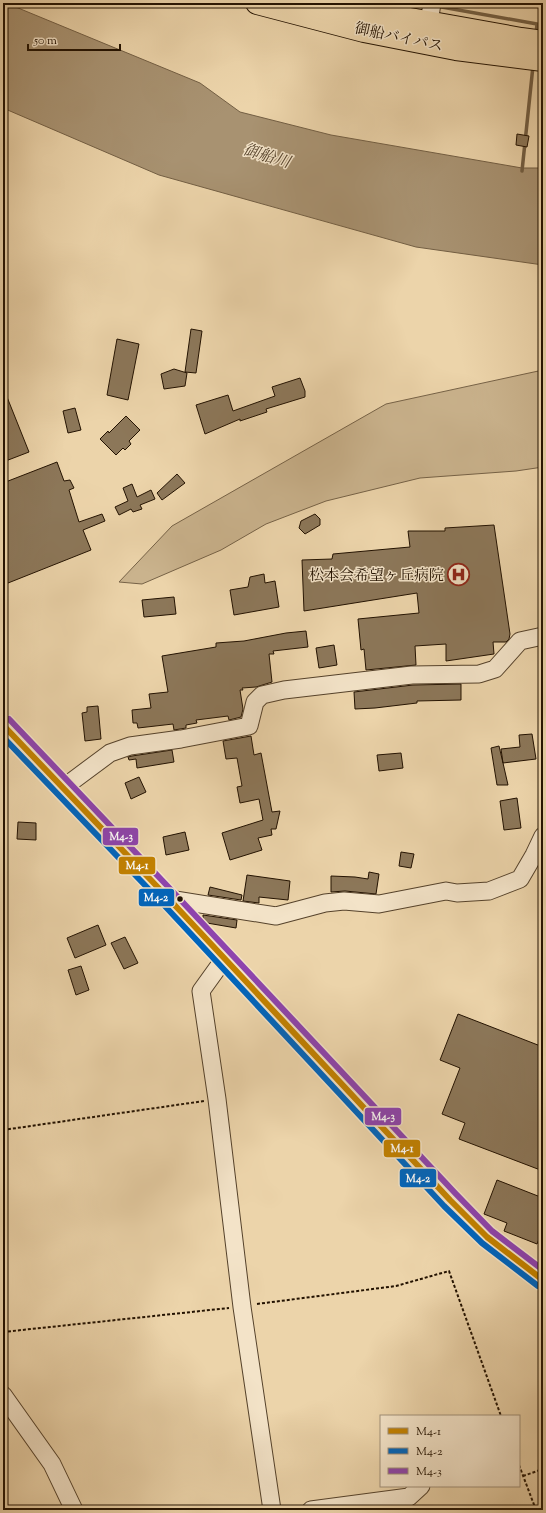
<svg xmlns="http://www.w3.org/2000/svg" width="546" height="1513" viewBox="0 0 546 1513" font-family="'Sorts Mill Goudy','Noto Serif JP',serif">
<rect width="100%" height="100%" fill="#ecd4aa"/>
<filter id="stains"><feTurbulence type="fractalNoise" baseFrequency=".005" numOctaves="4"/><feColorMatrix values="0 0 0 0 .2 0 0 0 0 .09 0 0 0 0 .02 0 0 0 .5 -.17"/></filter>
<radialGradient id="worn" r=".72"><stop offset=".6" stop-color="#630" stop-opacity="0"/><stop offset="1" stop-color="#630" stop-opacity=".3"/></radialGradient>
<path fill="#cab38d" stroke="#766247" d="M543,370V467L516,471L420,478L326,501L266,524L221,550L142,584L119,582L172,526L386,404Z"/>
<path fill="#a89271" stroke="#735f44" d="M3,3H6L200,83L240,112L331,135L522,168H543V265L416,247L159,175L3,108Z"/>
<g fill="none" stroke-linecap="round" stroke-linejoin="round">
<path stroke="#735f44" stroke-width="3.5" d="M436,6L537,24L536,34
M522,171L533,66"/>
</g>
<path fill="#8c7759" stroke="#231201" d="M517,134L529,136L527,147L516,145Z
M191,329L202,331L196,373L185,372Z
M117,339L139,344L128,400L107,395Z
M174,369L187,373L185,386L164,389L161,374Z
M300,378L305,391V397L266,409L267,412L240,421V419L205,434L196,405L228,395L233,411L275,396L272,387Z
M3,387L29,452L3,462Z
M75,408L81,430L68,433L63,411Z
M126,416L140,430L129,441L131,444L125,450L123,448L116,455L100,439L108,431L109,433Z
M57,462L64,481L70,480L74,488L69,490L79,522L102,514L105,521L83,530L91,550L3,585V483Z
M177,474L185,483L162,500L157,493Z
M132,484L137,497L151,490L155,499L140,505L142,509L133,512L131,509L119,515L115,507L128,501L123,488Z
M315,514L320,519V525L305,534L299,528L301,521Z
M494,525L510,634L509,639L506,642H493L494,654L446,661V644L415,646L416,665L366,670L364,649L361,650L358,619L419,613L417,593L304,611L302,560L332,559L333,554L410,547L408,531H445V528Z
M264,574L265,583L275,581L279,607L234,615L230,590L248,587L250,577Z
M174,597L176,614L144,617L142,600Z
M306,631L308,647L273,651L274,654H269L272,682L256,687L242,688L243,690H240L243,709L241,717L229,720L228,716L196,720L197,723L186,725V728L174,730L173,724L138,728L137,723H133L132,710L151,708L149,694L168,692L162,656L216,647V643L244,641L286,633Z
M334,645L337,665L319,668L316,648Z
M461,684V700L417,701V703L375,708L355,709L354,692L413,685Z
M98,706L101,739L85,741L82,713L87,712V707Z
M532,734L536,759L503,763L501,749L520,747L519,735Z
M251,736L254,755L261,753L272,812L280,811L276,829H271L272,835L258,838L262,850L230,860L222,833L263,820L259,799L240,803L237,787L242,786L237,758L226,759L223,741Z
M499,746L503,763L508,785H497L491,748Z
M172,750L174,762L137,768L136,759L129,760L128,757L132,756Z
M401,753L403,768L379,771L377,755Z
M139,777L146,792L131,799L125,783Z
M517,798L521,828L504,830L500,801Z
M18,822L36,823V840L17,839Z
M185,832L189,850L166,855L163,837Z
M401,852L414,854L411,868L399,866Z
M369,872L379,874L376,894L345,891L331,892V876L355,877L368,879Z
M247,875L290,881L288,900L259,897V903L243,901Z
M210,887L242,895L241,900L208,895Z
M203,915L237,920L236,928L207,923L203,918Z
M98,925L106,945L75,958L67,938Z
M125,937L138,963L124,969L111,943Z
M81,966L89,990L76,995L68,970Z
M458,1014L543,1047V1171L459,1139L465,1123L442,1114L460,1068L440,1060Z
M497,1180L543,1198V1229L537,1244L504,1231L507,1223L484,1214Z"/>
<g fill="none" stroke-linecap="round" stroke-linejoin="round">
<defs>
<path id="minor" d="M426,34L429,23L432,3
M63,788L110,753L130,746L181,739L249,726L255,702L262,695L284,690L412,675L479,674L495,669L520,641L543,636
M169,899L276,916L325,903L344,901L379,904L446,891L457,893L489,891L520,879L534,855L543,836
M224,959L201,991L217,1099L242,1307L272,1510
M3,1395L52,1464L74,1510
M311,1510L409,1497L421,1486"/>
<path id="major" d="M3,725L169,899L450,1200L487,1237L543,1280"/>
<path id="highway" d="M257,3L364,31L456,49L543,60
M320,3L521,39L543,42"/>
</defs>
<use href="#minor" stroke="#55422b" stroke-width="19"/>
<use href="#major" stroke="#231201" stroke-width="23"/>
<use href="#highway" stroke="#231201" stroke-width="24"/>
<path stroke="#231201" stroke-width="2" stroke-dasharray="3 2" stroke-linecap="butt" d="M3,1130L204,1101
M257,1304L396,1286L449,1271L501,1416
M3,1332L229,1308
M519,1465L536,1510
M523,1476L543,1469"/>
<use href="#minor" stroke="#f3e3c8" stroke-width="17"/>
<use href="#major" stroke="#ecd4aa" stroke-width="21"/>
<use href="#highway" stroke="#ecd4aa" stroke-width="22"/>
<defs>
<path id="bus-1" d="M3,725L169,899L450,1200L487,1237L543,1280"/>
<path id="bus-2" d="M3,737L163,904L444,1206L482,1243L538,1286"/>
<path id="bus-3" d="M9,719L175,894L456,1194L492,1231L543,1270"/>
</defs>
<use href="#bus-1" stroke="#f3e3c8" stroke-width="9"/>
<use href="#bus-2" stroke="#f3e3c8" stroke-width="9"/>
<use href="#bus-3" stroke="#f3e3c8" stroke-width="9"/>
<use href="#bus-1" stroke="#c28100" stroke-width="6"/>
<use href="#bus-2" stroke="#0065bd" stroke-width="6"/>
<use href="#bus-3" stroke="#8e44ad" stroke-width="6"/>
</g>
<defs>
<symbol id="hospital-ring" viewBox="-11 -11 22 22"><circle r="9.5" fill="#f3e3c8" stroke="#8f2418" stroke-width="1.5"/><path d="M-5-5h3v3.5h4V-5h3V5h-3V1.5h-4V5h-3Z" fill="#8f2418"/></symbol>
</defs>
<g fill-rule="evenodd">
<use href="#hospital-ring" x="446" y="562" width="25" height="25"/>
</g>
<circle fill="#231201" stroke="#f3e3c8" stroke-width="1.5" cx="180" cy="899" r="3.5"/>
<g text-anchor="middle" stroke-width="3" stroke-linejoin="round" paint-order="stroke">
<g font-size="15" fill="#231201" stroke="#f3e3c8">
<text transform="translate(399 37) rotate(12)" y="5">御船バイパス</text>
</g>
<g font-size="15" fill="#231201" stroke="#f3e3c8" text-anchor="end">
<text x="444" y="580">松本会希望ヶ丘病院</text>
</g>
<g font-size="16" font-style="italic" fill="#58452e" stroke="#f3e3c8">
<text transform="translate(267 155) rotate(17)" y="6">御船川</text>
</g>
</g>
<g stroke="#f3e3c8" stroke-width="1.5">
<rect x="102" y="827" width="37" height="19" rx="4" fill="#8e44ad"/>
<rect x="118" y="856" width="38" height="19" rx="4" fill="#c28100"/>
<rect x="138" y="888" width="37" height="19" rx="4" fill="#0065bd"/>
<rect x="364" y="1107" width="38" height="19" rx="4" fill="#8e44ad"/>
<rect x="383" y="1139" width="38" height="19" rx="4" fill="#c28100"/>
<rect x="399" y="1168" width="38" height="20" rx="4" fill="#0065bd"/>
</g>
<g font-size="11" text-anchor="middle" font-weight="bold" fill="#fff">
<text x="121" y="840">M4-3</text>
<text x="137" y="869">M4-1</text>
<text x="156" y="901">M4-2</text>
<text x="383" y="1120">M4-3</text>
<text x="402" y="1152">M4-1</text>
<text x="418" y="1182">M4-2</text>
</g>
<rect width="546" height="1513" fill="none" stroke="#ecd4aa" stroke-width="16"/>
<rect x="4" y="4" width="538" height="1505" fill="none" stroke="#231201" stroke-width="2"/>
<rect x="8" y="8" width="530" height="1497" fill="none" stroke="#231201"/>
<rect x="380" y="1415" width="140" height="72" fill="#f3e3c8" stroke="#a08f78"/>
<rect x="388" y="1428" width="20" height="6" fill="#c28100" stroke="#a08f78"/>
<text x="416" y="1435" font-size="12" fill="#231201">M4-1</text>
<rect x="388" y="1448" width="20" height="6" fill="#0065bd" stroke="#a08f78"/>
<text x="416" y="1455" font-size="12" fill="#231201">M4-2</text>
<rect x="388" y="1468" width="20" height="6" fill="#8e44ad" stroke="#a08f78"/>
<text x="416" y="1475" font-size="12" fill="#231201">M4-3</text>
<path d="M28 44v6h92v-6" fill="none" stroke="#231201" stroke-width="2"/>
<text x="34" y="44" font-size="12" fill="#231201" stroke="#f3e3c8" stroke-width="3" paint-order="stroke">50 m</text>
<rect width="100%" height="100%" filter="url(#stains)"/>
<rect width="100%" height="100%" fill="url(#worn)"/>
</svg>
